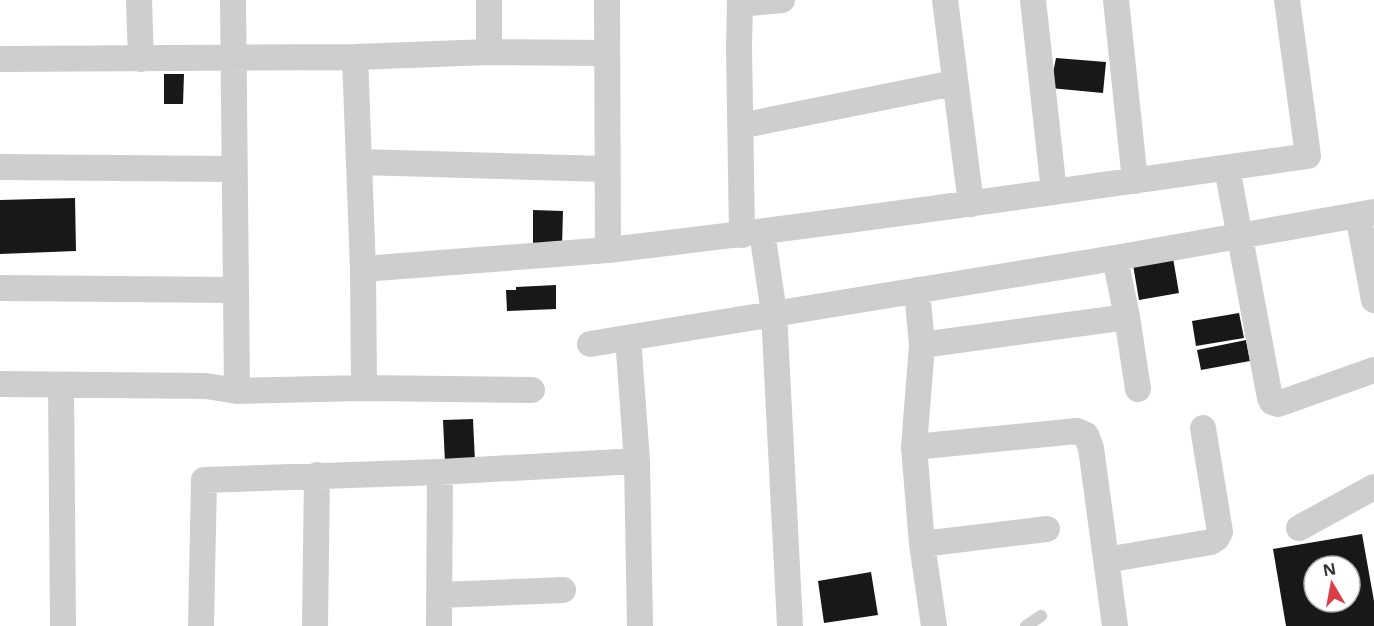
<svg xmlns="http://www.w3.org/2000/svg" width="1374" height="626" viewBox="0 0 1374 626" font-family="'Open Sans',sans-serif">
<rect width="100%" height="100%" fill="#fff"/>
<path fill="#181818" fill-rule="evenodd" d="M1056,58L1106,62L1103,93L1050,88Z
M164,74H184L183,104H164Z
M75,198L76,251L0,254V200Z
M533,210L563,211L562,247L533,246Z
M1173,258L1179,293L1139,300L1133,265Z
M556,285V309L507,311L506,290H516V287Z
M1239,313L1244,338L1196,346L1192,321Z
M1246,340L1250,361L1201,370L1197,350Z
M473,419L475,462L445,463L443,420Z
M1362,534L1374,601V626H1286L1273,549ZM1314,566H1350V602H1314Z
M871,572L878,615L824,623L818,581Z"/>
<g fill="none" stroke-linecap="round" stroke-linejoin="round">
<path stroke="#cecece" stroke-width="12" d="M1026,626L1041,616"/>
<path stroke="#cecece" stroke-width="26" d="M139,0L141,59
M233,0L237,391
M489,0V52
M607,0L608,250C842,223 1074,189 1308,156L1287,0
M740,0L739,47L742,235
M945,0L971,204
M1033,0L1054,192
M1116,0L1135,181
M740,4L782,0
M607,53L489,52L355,57L363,269L608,250
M0,59L355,57
M740,126L954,83
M359,162L607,169
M0,167L234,169
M1227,168L1270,398L1272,402L1278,404L1374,370
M1358,215L1374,300
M762,232L774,313L790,626
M363,269L364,388
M0,288L235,290
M917,290L922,345L914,447L922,544L934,626
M1127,317L1138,389
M590,344L1115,258L1374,212
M922,345L1127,317L1115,258
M0,384L206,386L237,391L364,388L532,390
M61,385L63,626
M914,447L1077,431L1086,435L1091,448L1115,626
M637,461L640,626
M1299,528L1374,487
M922,544L1047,529
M1106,560L1211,542L1217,538L1220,532L1203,428
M439,595L563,590
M201,626L204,480L440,472L637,461L628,338
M315,626L317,475
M439,626L440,472"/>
</g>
<g transform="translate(1332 584) rotate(350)"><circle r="28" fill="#ffffff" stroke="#adadad" stroke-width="1.5"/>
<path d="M0-4.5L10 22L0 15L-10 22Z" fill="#dd3d46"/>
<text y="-9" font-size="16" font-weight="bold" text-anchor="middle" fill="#313131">N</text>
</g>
</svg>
